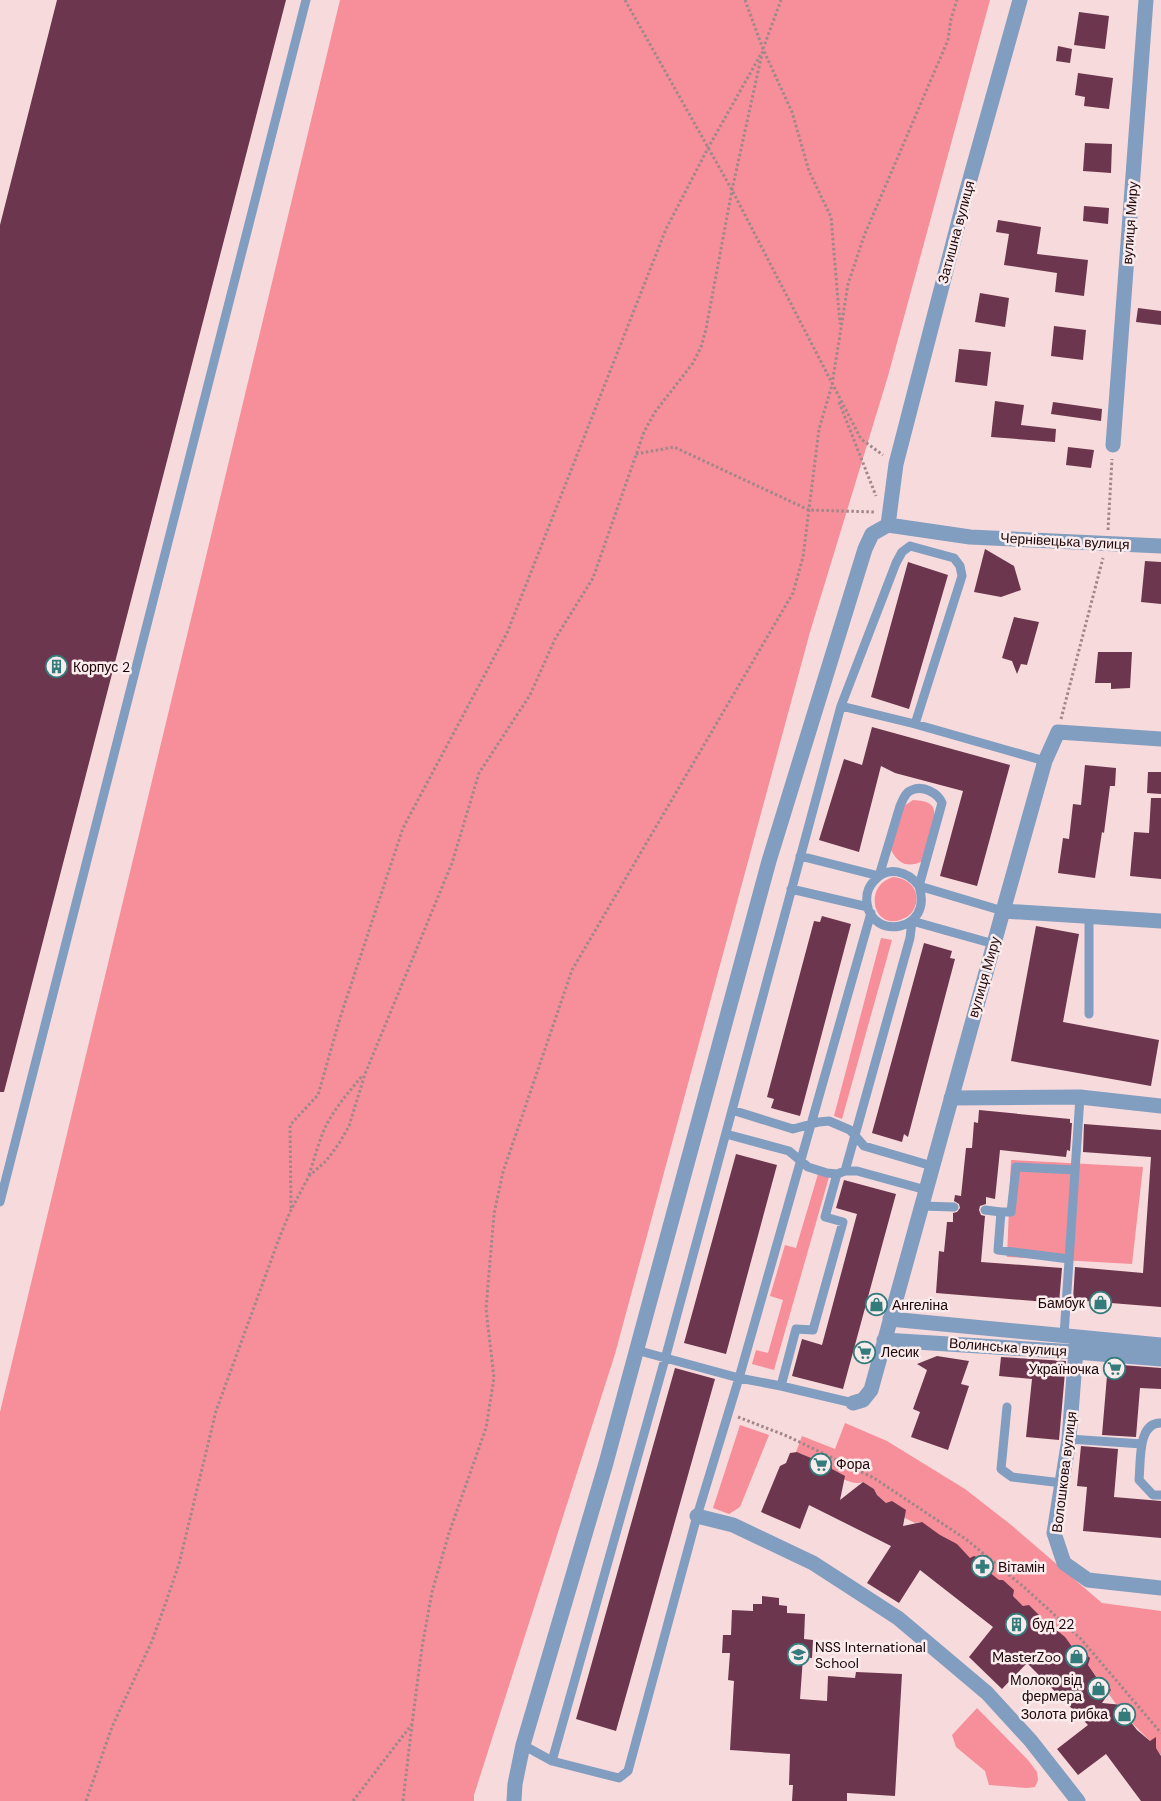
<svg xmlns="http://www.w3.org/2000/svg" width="1161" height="1801" viewBox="0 0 1161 1801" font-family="'DM Sans',sans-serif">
<rect width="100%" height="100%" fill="#f7dadc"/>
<path fill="#f68f9a" d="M340,0H990L888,376L810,632L615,1354L474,1795V1801H0V1412Z
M913,800C937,801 937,810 931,831C929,841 926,851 923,861C908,868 899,865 891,850L904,806Z
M893,877C910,878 922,892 914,909C911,915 906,918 900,920C873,929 863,886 893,877Z
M881,938L892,940L842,1119L834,1116Z
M1011,1160L1143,1167L1132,1264L1007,1257Z
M818,1174L829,1177L774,1370L752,1364L756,1350L768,1353L783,1300L770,1296L785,1245L796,1248Z
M845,1423L887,1441L965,1489L1010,1524L1102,1603L1161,1611V1755L1150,1741L1130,1721L1131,1716L1123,1705L1116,1704L1088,1665L1089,1660L1074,1650L1053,1627L1047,1628L1038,1621L1028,1606H1023L989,1573V1568L977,1557L972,1560L942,1541L933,1530L920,1522L915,1523L903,1517L890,1503H886L877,1495L874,1489L863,1482C845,1489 815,1456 796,1452L802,1436L835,1449Z
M740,1425L769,1435L740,1507L729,1514L713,1508Z
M977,1708L1028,1760L1037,1772L1038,1780L1035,1787L1027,1788L989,1785L985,1771L956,1747L952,1735Z"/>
<path fill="#6c364e" d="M57,0H286L4,1092H0V225Z
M1079,12L1109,16L1105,49L1074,45Z
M1058,46L1072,49L1070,63L1056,61Z
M1078,73L1113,78L1109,109L1084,106L1085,97L1075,95Z
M1085,143L1112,144L1111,173L1083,171Z
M1084,206L1109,208L1108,224L1083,221Z
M998,220L1041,227L1037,254L1088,260L1084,296L1055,292L1057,273L1004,265L1009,234L996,232Z
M980,293L1009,298L1005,327L975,322Z
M1138,308L1161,311V325L1136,322Z
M1054,326L1086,330L1083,360L1051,356Z
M959,349L991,352L987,386L955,382Z
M995,401L1024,405L1021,425L1056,429L1055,442L991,437Z
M1053,402L1102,409L1101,421L1051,414Z
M1068,447L1094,450L1091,468L1066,465Z
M985,549L1014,566L1021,590L1001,597L974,592Z
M1145,561L1161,562V604L1141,602Z
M908,562L948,575L909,709L871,697Z
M1014,617L1039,622L1027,665L1021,664L1017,674L1012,661L1002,658Z
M1098,652H1132L1130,688L1111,689V683H1095Z
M872,727L1010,765L977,886L940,876L963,791L895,773L881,766L859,852L819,840L844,759L862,765Z
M1085,765L1116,768L1115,786H1110L1104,833L1102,832L1095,878L1058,873L1063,838L1069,839L1073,804L1081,805Z
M1148,772H1161V794L1147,793Z
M1151,798H1161V879L1130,876L1134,832L1149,833Z
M822,916L851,924L800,1116L771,1108L774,1099L767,1097L814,921L820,922Z
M1036,926L1079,934L1063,1022L1159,1040L1151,1086L1011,1061Z
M924,943L952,951L950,958L955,959L908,1137L904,1134L902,1142L872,1133Z
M979,1110L1070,1119V1123H1072L1070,1151L1067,1150L1066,1157L1000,1150L995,1199L986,1197V1204L980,1206L979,1210L981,1215L985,1216L981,1262L1062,1268L1059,1303L936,1293L939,1251L944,1252L947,1222H953V1213L957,1212L960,1208L959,1204L954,1201L955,1195L961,1196L966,1148H972L974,1122L978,1123Z
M1084,1124L1161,1130V1307L1073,1300L1075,1267L1143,1273L1151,1157L1083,1152Z
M736,1154L777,1165L726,1354L684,1343Z
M844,1180L896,1194L843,1389L792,1376L802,1339L822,1345L857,1214L836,1208Z
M937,1356L969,1361L961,1384L969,1386L948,1450L911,1437L920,1412L913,1409L927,1370L917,1364Z
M1001,1357L1066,1361L1059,1440L1026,1437L1032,1379L999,1376Z
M1108,1364L1161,1368V1389L1140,1388L1136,1437L1102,1435Z
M675,1368L715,1379L616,1731L576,1719Z
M1081,1446L1118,1449L1114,1497L1161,1501V1538L1083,1531L1087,1487L1077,1486Z
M797,1452L811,1458L819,1457L831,1463L832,1469L845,1476L840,1500L863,1482L874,1489L877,1495L886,1503L892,1501L906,1510L903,1526L922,1522L940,1535L957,1544L970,1558L974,1556L977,1557L989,1568V1572L999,1580H1003L1014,1590L1013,1596L1023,1606L1029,1605L1040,1616L1039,1630L1053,1627L1065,1637L1073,1648H1077L1081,1650L1090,1658L1088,1665L1097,1678L1102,1677L1111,1690L1102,1703L1123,1705L1131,1716L1130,1721L1137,1730L1150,1741L1156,1737V1748L1161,1756V1801H1141L1106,1754L1078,1775L1057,1749L1088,1725L1027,1663L1002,1689L969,1657L993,1627L920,1570L899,1603L867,1583L891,1546L809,1505L800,1529L761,1512L780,1466L786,1463L790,1453Z
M762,1596L779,1598V1605L787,1606V1613L805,1614L804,1639L813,1640L812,1658L803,1657L800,1699L827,1701L828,1676L855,1678L856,1672L902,1674L895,1796L847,1793V1801H792L793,1785H789L790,1754L730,1750L734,1681L728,1680L730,1653H722L723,1635H731L732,1610L753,1611V1604H762Z"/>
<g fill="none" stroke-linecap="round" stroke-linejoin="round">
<path stroke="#a1878a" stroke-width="3" stroke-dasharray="2.5 2.5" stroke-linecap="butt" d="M625,0L732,190L861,439L883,455
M745,0L763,49L792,112L809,171L831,217L840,324
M839,402L876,496
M636,454L674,447L809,510L875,512
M1108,530L1112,459
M1061,719L1103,558
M309,1175C314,1160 318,1144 324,1130C333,1110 348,1093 362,1076
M291,1208L290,1125L318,1095L340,1018L403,828L507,633L666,229L708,148L761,54
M738,1417L787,1436L874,1478L967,1540L1025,1588L1081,1639L1161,1733
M86,1801L112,1727L152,1641L166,1602L179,1564L216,1411L280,1236L291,1210L309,1176L326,1161L340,1142L349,1126L365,1074L452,863L479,773L530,695L555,639L593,578L644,432L655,412L693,363L701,347L706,329L732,190L763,49L781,0
M353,1801L412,1724L422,1647L432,1592L449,1533L486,1428L494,1378L486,1309L494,1214L503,1172L572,970L793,593L803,557L819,429L832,385L848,284L864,236L948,40L951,19L957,0
M403,1801L412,1724"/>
<path stroke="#819dbf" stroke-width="9" d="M841,706L915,724L1045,761
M800,856L879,876L900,806C903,800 905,792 912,790C923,785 938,793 942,803L919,886C934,932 871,941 867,903C866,895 868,887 874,881C887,865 908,871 919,886L1003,911
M791,889L868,907
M1089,1014V917
M732,1110L793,1129L819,1122L829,1121L850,1130L864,1146L932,1166
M726,1134L789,1151L808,1167L827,1173L837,1174L845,1171H857L926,1190
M845,1171L910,938L912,921L994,944
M0,1202L306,0
M921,1206L954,1207
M985,1210L1001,1212
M1069,1259L998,1250L1001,1212H1011L1016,1167L1075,1170
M1064,1335L1080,1097
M636,1350L739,1378L697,1516L628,1771L619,1778L552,1761L665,1359L841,706L896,563L902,552L910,546L954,558L960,566L962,576L915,724
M781,1386L796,1329L813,1330L843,1222L825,1217L837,1174
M853,1403L781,1386L739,1378L871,913
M1007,1407L1001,1469L1012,1477L1062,1483
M1161,1423C1137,1422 1141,1463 1139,1480L1153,1495H1161
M1069,1439L1142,1444
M523,1745L552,1761"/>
<path stroke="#819dbf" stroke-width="15" d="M1113,445L1146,0
M888,525L896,464L965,197L1020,0
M1003,911L1161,921
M951,1098L1080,1097L1161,1106
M890,1319L1161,1345
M1077,1337L1069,1439L1054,1533L1064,1563L1088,1580L1161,1588
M884,1340L1076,1352L1161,1359
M853,1403L863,1400L871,1390L1003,911L1045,761L1058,732L1161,739
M697,1516L733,1525L813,1563L898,1618L987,1693L1031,1741L1078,1801
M514,1801L515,1784L523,1745L606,1463L769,861L865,549L872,534L888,525L970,537L1161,546"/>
</g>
<defs>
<symbol id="building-ring" viewBox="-11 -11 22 22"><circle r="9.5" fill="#faebec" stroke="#337c7b" stroke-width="1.5"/><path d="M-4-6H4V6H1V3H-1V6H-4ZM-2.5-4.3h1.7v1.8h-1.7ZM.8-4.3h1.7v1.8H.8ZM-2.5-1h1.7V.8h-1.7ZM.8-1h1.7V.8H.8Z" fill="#337c7b"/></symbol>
<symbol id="shop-ring" viewBox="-11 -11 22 22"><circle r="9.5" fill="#faebec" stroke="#337c7b" stroke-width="1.5"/><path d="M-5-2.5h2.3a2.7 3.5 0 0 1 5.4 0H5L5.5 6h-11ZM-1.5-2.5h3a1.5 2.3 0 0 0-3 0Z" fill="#337c7b"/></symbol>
<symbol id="supermarket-ring" viewBox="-11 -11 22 22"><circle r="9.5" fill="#faebec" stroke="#337c7b" stroke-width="1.5"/><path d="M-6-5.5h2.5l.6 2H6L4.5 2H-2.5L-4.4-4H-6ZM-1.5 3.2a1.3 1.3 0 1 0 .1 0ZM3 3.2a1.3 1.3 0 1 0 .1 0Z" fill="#337c7b"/></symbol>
<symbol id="pharmacy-ring" viewBox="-11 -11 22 22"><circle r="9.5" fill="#faebec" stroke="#337c7b" stroke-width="1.5"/><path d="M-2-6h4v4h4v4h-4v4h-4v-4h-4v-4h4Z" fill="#337c7b"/></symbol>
<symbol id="school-ring" viewBox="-11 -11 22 22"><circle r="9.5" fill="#faebec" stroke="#337c7b" stroke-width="1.5"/><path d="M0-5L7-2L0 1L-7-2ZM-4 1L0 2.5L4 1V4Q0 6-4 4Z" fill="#337c7b"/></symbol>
</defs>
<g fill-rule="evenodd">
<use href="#building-ring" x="44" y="654" width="25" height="25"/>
<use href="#shop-ring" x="1088" y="1290" width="25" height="25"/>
<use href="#shop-ring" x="864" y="1292" width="25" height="25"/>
<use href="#supermarket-ring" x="852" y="1340" width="25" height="25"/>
<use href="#supermarket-ring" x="1102" y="1356" width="25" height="25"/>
<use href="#supermarket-ring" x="808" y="1452" width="25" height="25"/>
<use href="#pharmacy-ring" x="970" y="1554" width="25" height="25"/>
<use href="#building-ring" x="1004" y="1612" width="25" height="25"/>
<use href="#school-ring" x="786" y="1642" width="25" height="25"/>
<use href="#shop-ring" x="1064" y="1644" width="25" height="25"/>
<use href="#shop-ring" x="1086" y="1676" width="25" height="25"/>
<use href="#shop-ring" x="1112" y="1702" width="25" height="25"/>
</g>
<g text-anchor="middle" stroke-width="5" stroke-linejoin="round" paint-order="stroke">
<g font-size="14" fill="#1c0609" stroke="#faebec">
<text transform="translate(1130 223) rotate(-86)" y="5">вулиця Миру</text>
<text transform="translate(956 232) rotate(-75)" y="5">Затишна вулиця</text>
<text transform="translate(1065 541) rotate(3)" y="5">Чернівецька вулиця</text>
<text transform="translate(984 977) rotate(-74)" y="5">вулиця Миру</text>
<text transform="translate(1008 1347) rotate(4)" y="5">Волинська вулиця</text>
<text transform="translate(1064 1472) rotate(-83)" y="5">Волошкова вулиця</text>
</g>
<g font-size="14" fill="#1c0609" stroke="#faebec" text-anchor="start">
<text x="73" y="672">Корпус 2</text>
<text x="1085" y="1308" text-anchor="end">Бамбук</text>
<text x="892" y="1310">Ангеліна</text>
<text x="881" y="1357">Лесик</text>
<text x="1099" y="1374" text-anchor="end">Україночка</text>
<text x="836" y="1469">Фора</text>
<text x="998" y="1572">Вітамін</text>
<text x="1032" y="1629">буд 22</text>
<text x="815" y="1652">NSS International<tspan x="815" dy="16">School</tspan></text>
<text x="1061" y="1662" text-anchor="end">MasterZoo</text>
<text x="1082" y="1685" text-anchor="end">Молоко від<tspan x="1082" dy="16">фермера</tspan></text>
<text x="1108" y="1719" text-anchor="end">Золота рибка</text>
</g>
</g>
</svg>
